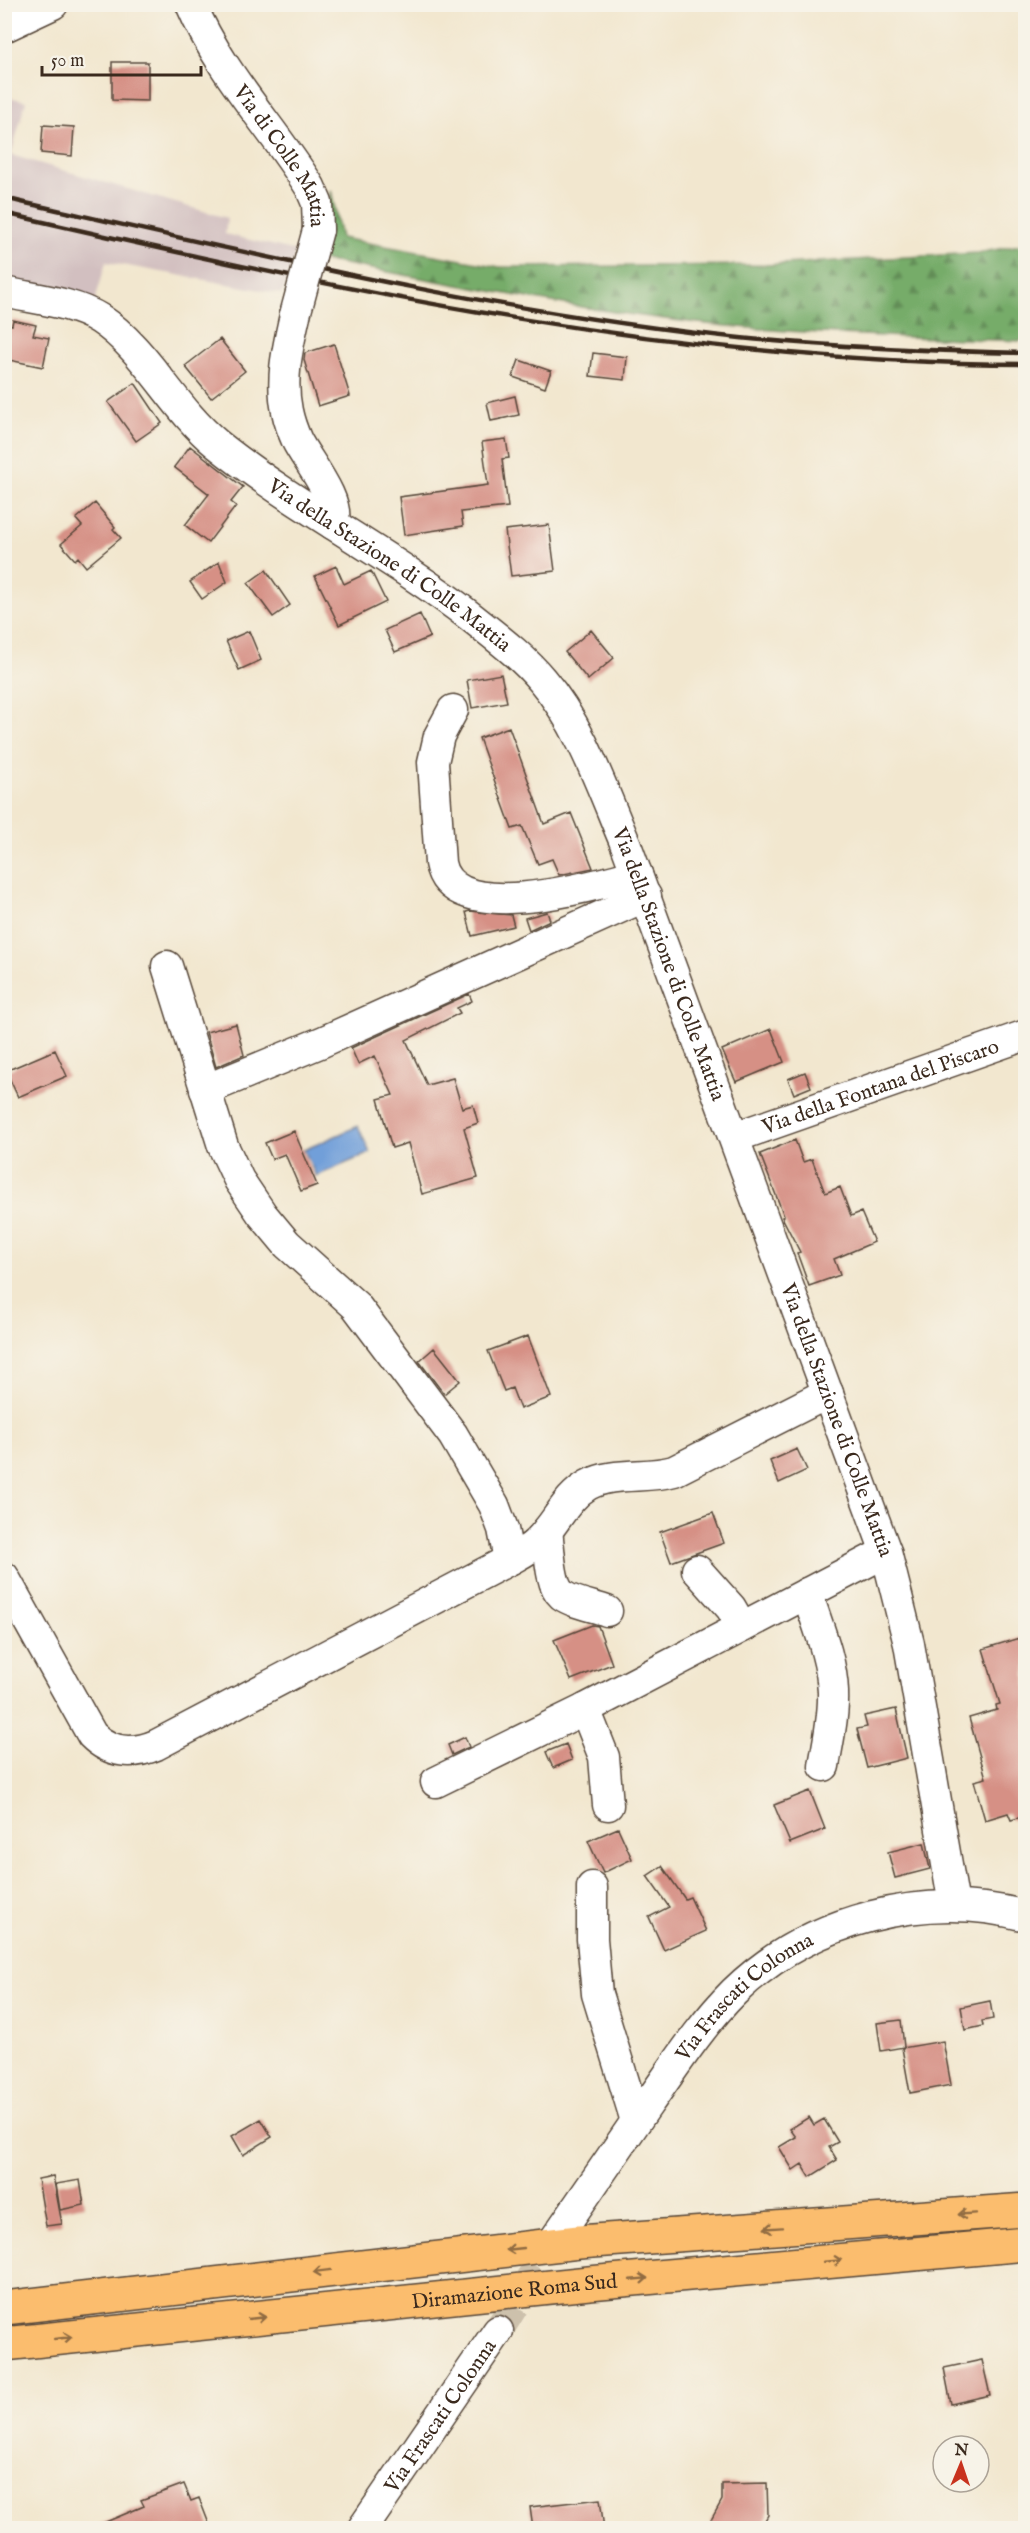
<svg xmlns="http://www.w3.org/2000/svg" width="1030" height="2533" viewBox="0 0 1030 2533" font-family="'IM FELL English',serif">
<defs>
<pattern id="forest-firs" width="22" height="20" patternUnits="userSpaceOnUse" patternTransform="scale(1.5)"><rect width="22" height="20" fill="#76ac69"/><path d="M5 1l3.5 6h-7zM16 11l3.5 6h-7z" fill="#628c56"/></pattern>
</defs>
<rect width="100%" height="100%" fill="#f7f3e8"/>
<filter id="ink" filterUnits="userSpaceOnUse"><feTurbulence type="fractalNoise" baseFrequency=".0167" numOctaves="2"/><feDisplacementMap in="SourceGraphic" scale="12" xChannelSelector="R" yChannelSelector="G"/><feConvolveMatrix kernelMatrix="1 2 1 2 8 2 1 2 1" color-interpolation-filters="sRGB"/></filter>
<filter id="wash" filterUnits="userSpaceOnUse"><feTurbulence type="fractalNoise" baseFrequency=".008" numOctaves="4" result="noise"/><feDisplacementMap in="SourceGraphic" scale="24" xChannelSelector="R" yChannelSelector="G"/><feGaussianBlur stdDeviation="1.35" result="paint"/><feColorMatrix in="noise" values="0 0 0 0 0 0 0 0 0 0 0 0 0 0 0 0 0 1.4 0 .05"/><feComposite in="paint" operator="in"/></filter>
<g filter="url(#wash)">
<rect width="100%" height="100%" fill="#f2e7cf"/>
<path fill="#d2bfc0" d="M4,96L26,101L11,155L227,218L225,234L296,251L282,294L106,262L95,301L5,281Z"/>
<path fill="url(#forest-firs)" stroke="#586b44" stroke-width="1.5" d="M331,190L341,238L500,267L765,265L978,253L1025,244V341C914,337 800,335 689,322C565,308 441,281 317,259Z"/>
<path fill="#719fd9" stroke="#56647c" stroke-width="1.5" d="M358,1126L370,1153L316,1176L304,1150Z"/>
<g id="blocks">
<path fill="#d69085" d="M112,62H148V101L112,100Z
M43,125L74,127L72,156L41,153Z
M13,320L36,325L33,335L49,338L43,367L4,359V323L12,325Z
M220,339L245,371L211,398L185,366Z
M334,344L350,396L318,406L304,360L305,353Z
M593,353L627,357L625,380L590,376Z
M519,360L551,371L545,388L513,377Z
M135,383L162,423L136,441L108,402Z
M515,396L519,415L491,421L487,403Z
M506,439L509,458L502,459L508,507L461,512L463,526L404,535L399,497L488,485L482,442Z
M190,446L243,487L231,502L236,506L208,543L185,525L209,494L174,467Z
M95,503L115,527L113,529L121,538L86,567L78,557L75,560L61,544L82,526L76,519Z
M549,525L555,571L511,576L505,530Z
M219,562L227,582L202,599L190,582Z
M336,566L344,584L371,571L386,602L339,625L315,576Z
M266,570L290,605L273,617L248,583Z
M420,614L430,637L395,652L385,630Z
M591,630L614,658L588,680L565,652Z
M249,631L261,660L239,670L226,641Z
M501,674L507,702L472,708L467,680Z
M509,727L544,824L571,813L593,868L559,875L552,859L538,864L522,826L512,829L479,738Z
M470,911L511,915L514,926L472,936L466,912Z
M547,912L550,920L529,930L525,918Z
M469,994L472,1001L457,1008L460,1013L406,1040L427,1085L453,1078L462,1108L473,1105L478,1123L464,1128L478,1178L422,1194L408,1143L392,1148L378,1099L393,1095L375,1056L358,1064L351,1048Z
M236,1024L244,1055L216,1067L206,1032Z
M771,1029L784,1062L736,1082L722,1050Z
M55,1050L67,1076L18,1097L6,1071Z
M805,1072L811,1087L794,1094L788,1079Z
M294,1131L317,1185L301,1191L285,1154L272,1159L265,1143Z
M795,1140L803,1162L812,1159L825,1193L840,1187L851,1216L861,1212L874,1242L834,1259L840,1275L809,1286L797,1253L800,1252L782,1217L784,1216L760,1154Z
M528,1336L551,1397L520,1409L512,1388L504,1391L488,1351Z
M434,1348L460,1381L444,1394L419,1361Z
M797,1449L807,1470L779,1483L770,1461Z
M713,1513L724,1543L671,1562L660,1532Z
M592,1625L598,1626L612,1664L571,1680L554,1640Z
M1026,1636V1816L1011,1820L1008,1813L985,1820L974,1781L986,1778L969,1718L997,1710L996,1705L1000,1704L983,1649Z
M896,1709L907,1758L867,1768L857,1729L867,1727L864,1716Z
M465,1737L469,1747L452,1755L448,1745Z
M566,1744L572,1760L553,1768L546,1752Z
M810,1791L825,1829L790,1843L774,1805Z
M618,1828L632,1859L603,1873L588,1841Z
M924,1843L930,1869L895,1878L888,1852Z
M662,1866L685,1899L690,1897L706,1931L664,1950L649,1917L669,1907L647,1876Z
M990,2001L993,2019L982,2021L983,2026L965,2030L961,2007Z
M901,2020L904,2047L881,2051L877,2023Z
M943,2041L951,2085L910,2093L902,2048Z
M809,2117L814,2125L824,2119L838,2142L829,2147L837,2160L810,2177L802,2164L793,2170L779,2147L796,2137L790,2129Z
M261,2119L272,2137L243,2155L232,2136Z
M53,2176L62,2224L46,2226L38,2179Z
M80,2180L84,2205L60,2210L56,2184Z
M982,2360L990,2395L951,2404L944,2368Z
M767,2483L768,2515L760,2529H722L710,2522L722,2500V2484Z
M184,2484L191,2501L199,2498L211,2529H89L144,2506L141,2500Z
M600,2499L604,2529H533L530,2507Z"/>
</g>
</g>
<g filter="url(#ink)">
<use href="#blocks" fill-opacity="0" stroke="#564639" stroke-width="1.5"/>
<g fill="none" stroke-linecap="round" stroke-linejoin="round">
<path stroke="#cdc1ac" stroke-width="30" stroke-dasharray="30 15" stroke-linecap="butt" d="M498,2331L555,2239"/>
<defs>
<g id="minor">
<path id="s1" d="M191,4C220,73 271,125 310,187L317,203L318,230"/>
<path d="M4,27L53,4"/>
<path id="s2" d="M4,292C35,299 73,302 100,319C146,349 173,408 217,444C297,508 390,554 471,617C496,637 522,656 542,680C582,727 602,789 626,845L886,1552L909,1644L954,1905"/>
<path d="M295,315C288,347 280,378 287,411C289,421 293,432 297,441C307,461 342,502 333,524"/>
<path d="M453,710L439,736L433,762L440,863C451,928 597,885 637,874"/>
<path d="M167,966L223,1146L239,1180L262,1214L287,1244L356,1306L453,1435L494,1505L503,1529L509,1560C518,1555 529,1550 536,1543C556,1525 565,1498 588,1485C613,1471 647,1479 674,1471L828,1393"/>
<path d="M205,1090L322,1042L646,896"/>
<path id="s3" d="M735,1137L1026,1035"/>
<path d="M547,1531C550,1548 549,1584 562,1595C573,1603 593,1606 607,1611"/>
<path d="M697,1570L731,1608L742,1627"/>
<path d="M4,1577L92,1735C110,1753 133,1755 156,1745L509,1560"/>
<path d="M807,1593C817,1624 832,1659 833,1692C834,1717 828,1741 824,1766"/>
<path d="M585,1709L604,1757L608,1805"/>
<path d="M436,1782L585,1709L886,1552"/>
<path d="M592,1887V1939L597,1994L636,2121"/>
<path id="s4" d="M555,2239C586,2194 617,2149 648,2104C675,2066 701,2025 734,1992C809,1919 925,1889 1026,1916"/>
<path id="s5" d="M363,2528L498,2331"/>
</g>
<g id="highway">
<path d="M4,2308L579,2242L1026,2210"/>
<path id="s6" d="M4,2344L589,2283L1026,2244"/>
</g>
</defs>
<use href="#minor" stroke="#564639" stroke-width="33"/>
<use href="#highway" stroke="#564639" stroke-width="36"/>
<use href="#minor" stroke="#fff" stroke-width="30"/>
<use href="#highway" stroke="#fbbd6e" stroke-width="33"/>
<path stroke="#3b2a1e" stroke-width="4.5" d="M4,198C248,253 491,312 740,338C835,347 930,351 1026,353
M4,213C343,291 676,363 1026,364"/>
<defs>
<path id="minor-bridge" d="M295,315L318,230"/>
</defs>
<use href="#minor-bridge" stroke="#564639" stroke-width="33" stroke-linecap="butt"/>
<use href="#minor-bridge" stroke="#fff" stroke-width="30"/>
</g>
<defs><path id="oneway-shaft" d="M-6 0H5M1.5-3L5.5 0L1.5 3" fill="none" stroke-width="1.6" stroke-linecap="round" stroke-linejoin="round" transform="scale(1.5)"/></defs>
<g stroke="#916c42">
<use href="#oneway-shaft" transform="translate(967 2214) rotate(176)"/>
<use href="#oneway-shaft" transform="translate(773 2228) rotate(176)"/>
<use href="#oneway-shaft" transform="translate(515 2249) rotate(174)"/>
<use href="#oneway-shaft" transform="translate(833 2261) rotate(-5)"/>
<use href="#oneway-shaft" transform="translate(322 2271) rotate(173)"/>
<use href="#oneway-shaft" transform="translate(639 2279) rotate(-5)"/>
<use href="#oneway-shaft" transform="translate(257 2318) rotate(-6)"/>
<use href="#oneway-shaft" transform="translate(63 2338) rotate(-6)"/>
</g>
</g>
<g text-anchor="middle" stroke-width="6" stroke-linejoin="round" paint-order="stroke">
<g font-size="21" fill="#3b2a1e" stroke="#f7f3e8">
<text dy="7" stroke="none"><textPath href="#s1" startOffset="178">Via di Colle Mattia</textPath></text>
<text dy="7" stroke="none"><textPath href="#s2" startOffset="483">Via della Stazione di Colle Mattia</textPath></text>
<text dy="7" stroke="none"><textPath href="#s2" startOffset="987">Via della Stazione di Colle Mattia</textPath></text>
<text dy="7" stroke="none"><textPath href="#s3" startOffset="154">Via della Fontana del Piscaro</textPath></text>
<text dy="7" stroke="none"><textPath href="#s2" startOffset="1473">Via della Stazione di Colle Mattia</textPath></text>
<text dy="7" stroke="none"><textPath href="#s4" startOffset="310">Via Frascati Colonna</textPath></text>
<text dy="7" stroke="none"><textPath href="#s6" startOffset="513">Diramazione Roma Sud</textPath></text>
<text dy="7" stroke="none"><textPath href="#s5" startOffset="136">Via Frascati Colonna</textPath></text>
</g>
</g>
<rect width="1030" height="2533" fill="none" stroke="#f7f3e8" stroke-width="24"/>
<g transform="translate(961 2464) rotate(2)"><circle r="28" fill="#f7f3e8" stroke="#aca397" stroke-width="1.5"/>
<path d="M0-4.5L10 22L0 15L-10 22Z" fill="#c8321e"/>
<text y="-9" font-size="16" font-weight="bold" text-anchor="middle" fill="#3b2a1e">N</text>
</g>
<path d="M42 66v9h159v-9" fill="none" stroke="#3b2a1e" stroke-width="3"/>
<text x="51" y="66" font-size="18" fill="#3b2a1e" stroke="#f7f3e8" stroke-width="4.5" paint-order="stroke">50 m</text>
</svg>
